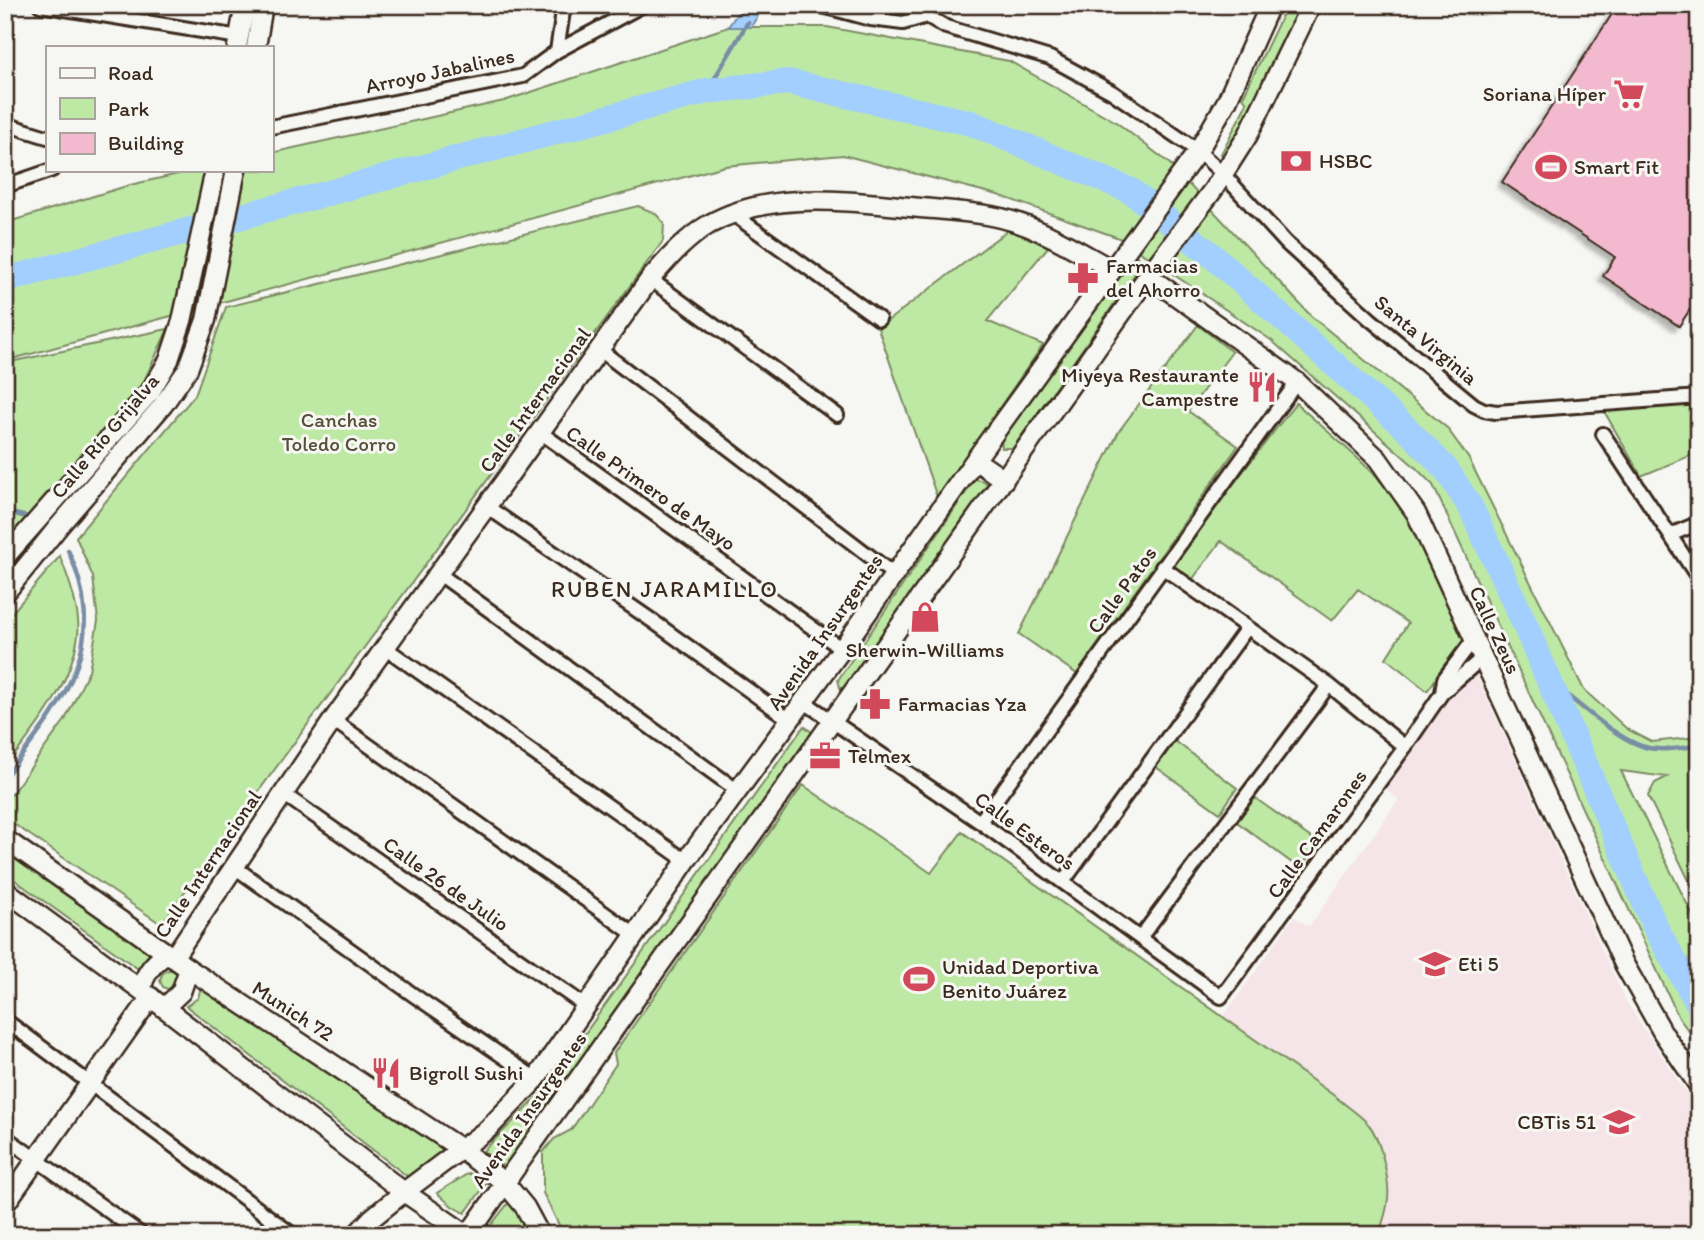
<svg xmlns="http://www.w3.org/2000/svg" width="1704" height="1240" viewBox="0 0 1704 1240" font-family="Itim,sans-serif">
<defs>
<filter id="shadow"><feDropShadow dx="-4.5" dy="4.5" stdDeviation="2" flood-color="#0004"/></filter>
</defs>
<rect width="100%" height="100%" fill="#f6f6f2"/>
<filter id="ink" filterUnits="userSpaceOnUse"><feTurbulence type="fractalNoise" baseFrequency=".0143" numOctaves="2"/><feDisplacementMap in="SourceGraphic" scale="14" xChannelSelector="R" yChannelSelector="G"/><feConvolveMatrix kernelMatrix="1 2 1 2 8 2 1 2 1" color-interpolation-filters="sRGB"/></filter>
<g filter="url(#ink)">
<path fill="#f5e4e8" d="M1475,672L1625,1000L1681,1086L1699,1101V1235H1378L1383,1222L1370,1126L1336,1097L1224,1016L1294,917L1309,927L1399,799L1385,789L1449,696Z"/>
<path fill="#bee9a5" stroke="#7c8a62" stroke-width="2" d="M1287,5H1311L1229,156L1221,154L1247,103L1243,97Z
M728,27H827L1009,61L1116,122L1169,163L1311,316L1447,428L1469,459L1584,690L1627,729L1652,742L1698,737L1692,725L1699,723V901L1648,796L1655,783L1667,777L1621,771L1699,928V1045L1679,1018L1433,485L1414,466L1271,340L1119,238L998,195L843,155L725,166L5,361V223L130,185L196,170H271V153L504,101Z
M638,206L655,213L664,223L663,241L161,924L5,818V803L65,720L89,671L98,621L93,577L76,537L195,395L226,307Z
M1012,227L1048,247L987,321L1043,345L937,497L878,328Z
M1133,254L1144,261L1013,448H1002L1001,438Z
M1198,325L1232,352L1188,411L1238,446L1077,674L1019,634L1119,431Z
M168,329L144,381L5,548V363Z
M1699,402V452L1641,476L1604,411Z
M1296,403C1322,427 1350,450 1375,475C1416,518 1442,586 1465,639L1427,691L1386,658L1408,623L1358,589L1332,621L1221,541L1192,580L1170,566Z
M975,479L984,481L991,488L841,691L838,680Z
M60,556C68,577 81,612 78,635C71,687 35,728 5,768V621Z
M804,726L818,737L505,1168L483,1151L544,1091Z
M1175,741L1237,788L1220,813L1156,767Z
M803,785L931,873L962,832L1336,1097C1346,1106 1361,1115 1369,1125C1380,1138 1390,1181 1388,1198C1387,1211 1383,1223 1378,1235H564L543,1193V1152L554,1139L571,1130L616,1064L614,1053Z
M1255,798L1318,843L1300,869L1237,822Z
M5,852L150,953L141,971L5,873Z
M168,970H175L180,975L172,991L163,987L160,981L162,974Z
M202,983L451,1149L412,1180L186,1006L198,998Z
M469,1173L486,1184L465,1213L453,1207L437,1193Z
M510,1201L530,1235H487L485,1233Z"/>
<path fill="#a2cffd" stroke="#798da4" stroke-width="2" d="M743,5H764L751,27H728Z"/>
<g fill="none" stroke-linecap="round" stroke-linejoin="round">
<path stroke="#798da4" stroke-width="4.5" d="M707,91L748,22
M5,512L28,517
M1550,681C1574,700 1616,739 1645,747C1658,751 1686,749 1699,744
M5,777C62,703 112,647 68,550"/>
<path stroke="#a2cffd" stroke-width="26" d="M5,280L707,91L788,82L971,123L1131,191L1215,258L1409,431L1446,469L1471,508L1522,618L1656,929L1699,1005"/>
</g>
<path fill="#f3bacf" stroke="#3b2a1e" stroke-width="2" filter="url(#shadow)" d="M1618,5H1699V296L1679,326L1603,276L1615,257L1502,182Z
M981,1229L995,1235H979Z"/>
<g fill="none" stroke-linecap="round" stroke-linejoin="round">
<defs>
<path id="street" d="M40,5L239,37
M819,5L871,19L903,23L927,16L946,27L1050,58L1112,92L1198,151L1223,174L1286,243L1370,319L1474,405L1484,410L1496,412L1699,397
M557,51L564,5
M5,124L47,137
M271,127L523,76L557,51L643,5
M5,186L52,170
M733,214L879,319
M650,279L837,415
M600,350L893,574
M540,432L842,649
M1603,434L1699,579
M486,506L654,622L790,720
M1670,535L1699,523
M1162,567L1329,685L1405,747
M438,573L738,791
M384,647L686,861
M1442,693L1444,679L1474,639
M803,701L980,822L1221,997L1405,747L1442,693L1482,658
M333,720L635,935
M282,793L587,1007
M980,822L1297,382
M233,866L415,996L536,1079
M1063,882L1247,628
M1140,938L1329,685
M5,1020L293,1235
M5,1137L142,1235"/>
<path id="secondary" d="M237,47L245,5
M256,47L263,5
M1148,276L1297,382L1378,459L1416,513L1624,964L1663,1033L1699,1086
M975,460L1004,480
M5,557L150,392L169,360L182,321L215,170
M5,593L59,526L163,405L188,369L206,320L236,170
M5,839L189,969L461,1149L505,1183L525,1207L540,1235
M5,890L141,990L404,1192L467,1235
M173,958L333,720L650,279C667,260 685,239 708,225C769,190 845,201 911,207C940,210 972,211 1001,218C1040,227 1076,250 1111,269
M141,990C145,973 153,963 167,954
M164,1008L181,992L189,969
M5,1204L151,997
M356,1235L372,1218L404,1192L488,1129L536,1079L686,861L842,649L975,460L1198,151L1227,101L1270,5
M468,1235L1148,276L1213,190L1248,135L1311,5"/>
</defs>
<use href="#street" stroke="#3b2a1e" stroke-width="18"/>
<use href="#secondary" stroke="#3b2a1e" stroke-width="23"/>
<use href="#street" stroke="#f6f6f2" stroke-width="12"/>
<use href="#secondary" stroke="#f6f6f2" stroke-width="18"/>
</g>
</g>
<defs>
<symbol id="supermarket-bare" viewBox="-9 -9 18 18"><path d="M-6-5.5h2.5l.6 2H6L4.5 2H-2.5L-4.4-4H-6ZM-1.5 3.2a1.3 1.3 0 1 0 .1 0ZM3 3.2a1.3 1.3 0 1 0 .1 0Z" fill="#d1495b" stroke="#f6f6f2" stroke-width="2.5" paint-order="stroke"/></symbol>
<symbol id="bank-bare" viewBox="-9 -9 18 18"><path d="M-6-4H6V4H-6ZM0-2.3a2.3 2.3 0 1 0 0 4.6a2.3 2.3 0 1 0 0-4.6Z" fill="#d1495b" stroke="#f6f6f2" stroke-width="2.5" paint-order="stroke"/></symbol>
<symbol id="stadium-bare" viewBox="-9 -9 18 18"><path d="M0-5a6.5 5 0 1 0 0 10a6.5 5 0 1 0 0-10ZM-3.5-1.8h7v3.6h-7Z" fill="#d1495b" stroke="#f6f6f2" stroke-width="2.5" paint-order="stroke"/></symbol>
<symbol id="pharmacy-bare" viewBox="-9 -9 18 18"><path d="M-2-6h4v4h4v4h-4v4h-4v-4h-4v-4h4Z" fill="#d1495b" stroke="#f6f6f2" stroke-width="2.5" paint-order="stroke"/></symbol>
<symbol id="restaurant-bare" viewBox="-9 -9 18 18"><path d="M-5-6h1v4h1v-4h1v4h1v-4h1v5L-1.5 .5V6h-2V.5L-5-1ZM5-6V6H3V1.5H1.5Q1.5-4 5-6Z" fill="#d1495b" stroke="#f6f6f2" stroke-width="2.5" paint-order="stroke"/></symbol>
<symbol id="shop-bare" viewBox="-9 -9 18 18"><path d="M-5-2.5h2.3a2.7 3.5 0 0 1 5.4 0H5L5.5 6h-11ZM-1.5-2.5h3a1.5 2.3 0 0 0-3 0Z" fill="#d1495b" stroke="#f6f6f2" stroke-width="2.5" paint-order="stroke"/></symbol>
<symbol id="office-bare" viewBox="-9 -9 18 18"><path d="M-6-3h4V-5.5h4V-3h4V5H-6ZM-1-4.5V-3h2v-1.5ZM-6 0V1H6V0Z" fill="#d1495b" stroke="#f6f6f2" stroke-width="2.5" paint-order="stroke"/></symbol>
<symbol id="school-bare" viewBox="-9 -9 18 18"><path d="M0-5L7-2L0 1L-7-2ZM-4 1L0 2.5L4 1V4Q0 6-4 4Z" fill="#d1495b" stroke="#f6f6f2" stroke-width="2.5" paint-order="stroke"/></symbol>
<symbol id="university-bare" viewBox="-9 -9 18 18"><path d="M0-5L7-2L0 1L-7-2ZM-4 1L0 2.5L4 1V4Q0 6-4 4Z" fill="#d1495b" stroke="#f6f6f2" stroke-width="2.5" paint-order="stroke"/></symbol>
</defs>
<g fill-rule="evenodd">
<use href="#supermarket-bare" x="1607" y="72" width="44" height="44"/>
<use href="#bank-bare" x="1274" y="139" width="44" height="44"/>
<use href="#stadium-bare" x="1529" y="145" width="44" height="44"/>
<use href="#pharmacy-bare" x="1061" y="256" width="44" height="44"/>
<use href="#restaurant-bare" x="1240" y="365" width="44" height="44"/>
<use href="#shop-bare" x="903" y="595" width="44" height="44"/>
<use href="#pharmacy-bare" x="853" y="682" width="44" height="44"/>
<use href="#office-bare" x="803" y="734" width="44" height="44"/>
<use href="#school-bare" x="1413" y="942" width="44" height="44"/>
<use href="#stadium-bare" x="897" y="957" width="44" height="44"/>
<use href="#restaurant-bare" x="364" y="1051" width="44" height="44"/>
<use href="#university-bare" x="1597" y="1100" width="44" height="44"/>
</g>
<g text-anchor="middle" stroke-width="6" stroke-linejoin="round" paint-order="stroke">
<g font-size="21" fill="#3b2a1e" stroke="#f6f6f2">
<text transform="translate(440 71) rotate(-12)" y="7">Arroyo Jabalines</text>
<text transform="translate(1426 340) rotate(40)" y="7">Santa Virginia</text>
<text transform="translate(535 400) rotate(-54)" y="7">Calle Internacional</text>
<text transform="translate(105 436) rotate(-50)" y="7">Calle Río Grijalva</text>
<text transform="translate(651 488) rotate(35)" y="7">Calle Primero de Mayo</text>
<text transform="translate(1122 590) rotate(-54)" y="7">Calle Patos</text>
<text transform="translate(1495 630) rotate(65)" y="7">Calle Zeus</text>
<text transform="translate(825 632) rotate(-55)" y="7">Avenida Insurgentes</text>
<text transform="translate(1025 831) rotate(36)" y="7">Calle Esteros</text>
<text transform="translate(1317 834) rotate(-54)" y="7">Calle Camarones</text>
<text transform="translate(208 864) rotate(-56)" y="7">Calle Internacional</text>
<text transform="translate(446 884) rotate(35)" y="7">Calle 26 de Julio</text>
<text transform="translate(293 1011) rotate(33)" y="7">Munich 72</text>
<text transform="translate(529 1110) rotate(-55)" y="7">Avenida Insurgentes</text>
</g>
<g font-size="21" fill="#3b2a1e" stroke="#f6f6f2" text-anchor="start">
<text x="1606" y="101" text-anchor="end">Soriana Híper</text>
<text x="1319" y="168">HSBC</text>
<text x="1574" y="174">Smart Fit</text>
<text x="1106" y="273">Farmacias<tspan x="1106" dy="24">del Ahorro</tspan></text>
<text x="1239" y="382" text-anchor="end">Miyeya Restaurante<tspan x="1239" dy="24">Campestre</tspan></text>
<text x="925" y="657" text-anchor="middle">Sherwin-Williams</text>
<text x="898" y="711">Farmacias Yza</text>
<text x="848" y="763">Telmex</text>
<text x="1458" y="971">Eti 5</text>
<text x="942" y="974">Unidad Deportiva<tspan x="942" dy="24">Benito Juárez</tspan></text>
<text x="409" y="1080">Bigroll Sushi</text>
<text x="1596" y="1129" text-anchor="end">CBTis 51</text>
</g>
<g font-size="21" fill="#555039" stroke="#f6f6f2">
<text x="339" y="427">Canchas<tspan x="339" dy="24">Toledo Corro</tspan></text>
</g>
<g font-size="23" letter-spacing="2" fill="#3b2a1e" stroke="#f6f6f2">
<text x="665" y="597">RUBEN JARAMILLO</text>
</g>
</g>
<rect width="1704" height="1240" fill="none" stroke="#f6f6f2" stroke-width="28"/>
<rect x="14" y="14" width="1676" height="1212" fill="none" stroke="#3b2a1e" stroke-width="2.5" filter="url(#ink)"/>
<rect x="46" y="46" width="228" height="126" fill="#f6f6f2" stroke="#aba49d" stroke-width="2"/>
<rect x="60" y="68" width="35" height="10" fill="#f6f6f2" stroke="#aba49d" stroke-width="2"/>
<text x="108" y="80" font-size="21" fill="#3b2a1e">Road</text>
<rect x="60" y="98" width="35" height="21" fill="#bee9a5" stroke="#aba49d" stroke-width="2"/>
<text x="108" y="116" font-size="21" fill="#3b2a1e">Park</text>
<rect x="60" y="133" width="35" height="21" fill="#f3bacf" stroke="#aba49d" stroke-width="2"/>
<text x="108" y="150" font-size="21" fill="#3b2a1e">Building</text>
</svg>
